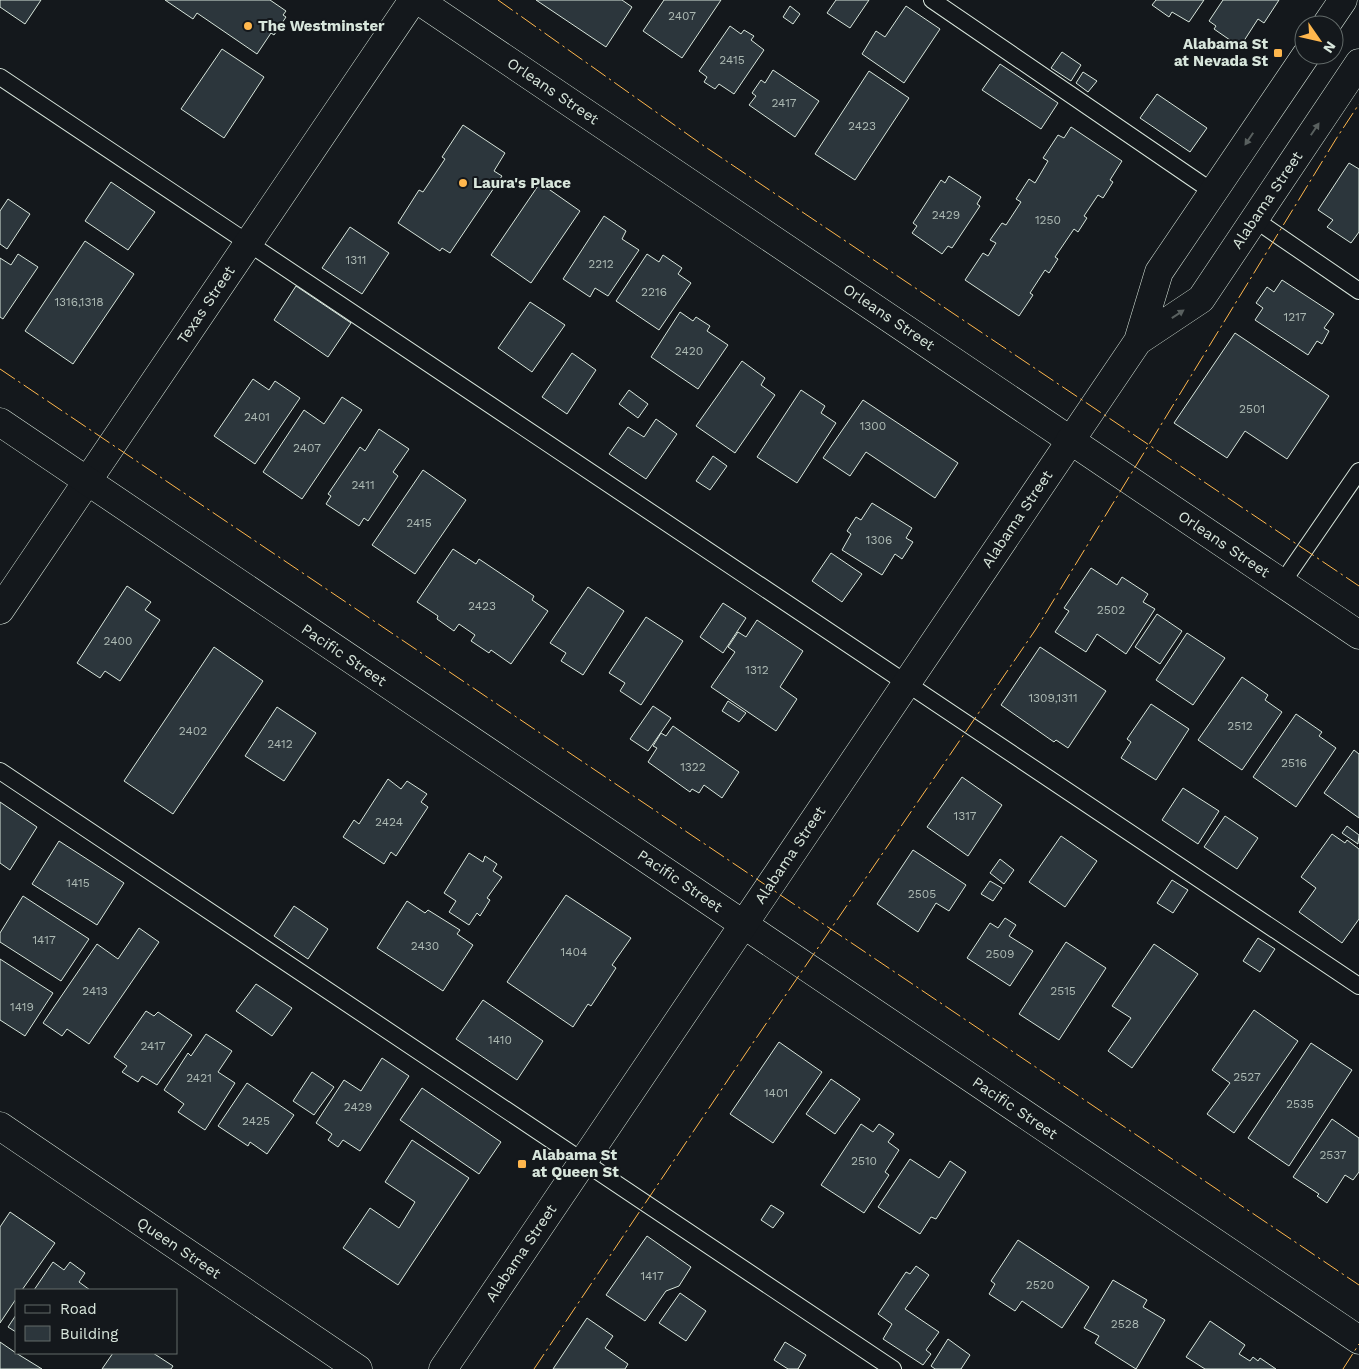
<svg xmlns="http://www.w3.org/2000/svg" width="1359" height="1369" viewBox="0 0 1359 1369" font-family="'Work Sans',sans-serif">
<rect width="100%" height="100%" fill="#14181c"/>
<path fill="#2c363c" stroke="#d8e6dc" d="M0,0H41L25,24L0,7Z
M165,0H270L286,11L283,15L286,17L274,35L271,33L257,54L197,13L193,19Z
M536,0H622L632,7L606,47Z
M664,0H721L682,58L643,31Z
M836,0H869L850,28L827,13Z
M1156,0H1155H1204L1189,22L1172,12L1169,17L1152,5Z
M1223,0H1279L1264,23L1258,19L1240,47L1214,29L1216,26L1209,21Z
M790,6L800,14L793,24L783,17Z
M906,6L940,29L904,83L862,54L876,31L885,37Z
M730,26L741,34L744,30L754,36L751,40L764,50L734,94L719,84L715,89L704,82L707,77L699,71Z
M222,49L264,77L224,138L181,109Z
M1062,52L1081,65L1071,81L1051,68Z
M1000,64L1058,103L1041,129L982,90Z
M773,70L819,101L795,137L749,105L756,96L752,93L761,80L765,83Z
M869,71L909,98L855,180L815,154Z
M1083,72L1097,81L1088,92L1076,83Z
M1157,94L1207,128L1190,152L1140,118Z
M463,125L505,153L494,171L502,176L450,253L442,248L440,251L398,223L419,190L423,192L445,159L442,157Z
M1071,127L1122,161L1110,180L1113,182L1103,198L1098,195L1084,216L1087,218L1078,232L1074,229L1055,257L1058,259L1049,273L1045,270L1030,293L1033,295L1019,316L965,280L983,253L988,256L996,243L990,240L1002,223L1006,225L1021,202L1016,199L1029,179L1035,183L1048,161L1043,158L1058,135L1064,138Z
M1349,163L1359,169V232L1351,243L1327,227L1333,220L1318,210Z
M949,176L981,197L977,204L980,206L952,248L948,246L942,254L912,233L917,226L913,223L941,180L945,183Z
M111,182L155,212L128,250L85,221Z
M540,183L580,211L531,283L491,255Z
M8,199L30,214L7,249L0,244V211Z
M604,216L626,231L622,239L639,250L608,296L595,288L590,297L563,279Z
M350,227L389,253L362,294L322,268Z
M85,241L134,274L73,364L25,331Z
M18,254L38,267L3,319L0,317V258L11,265Z
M647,254L659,262L663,255L682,268L678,274L691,283L659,330L616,301Z
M1282,280L1334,314L1324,328L1329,331L1322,344L1317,341L1308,355L1255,320L1263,308L1256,303L1267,287L1274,292Z
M296,286L351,323L328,357L274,320Z
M530,302L565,325L532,372L498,348Z
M680,312L693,321L696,317L710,326L707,331L728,345L698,389L651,357Z
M1235,333L1329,396L1287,459L1245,431L1227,458L1174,423Z
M572,353L596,370L567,414L542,397Z
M742,361L765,378L761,385L775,395L735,453L696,426Z
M253,379L269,390L275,381L300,398L255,464L214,436Z
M629,390L648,404L638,418L619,404Z
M801,390L825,406L821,413L836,423L797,483L757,457Z
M342,397L362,410L302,499L263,472L304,410L324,424Z
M863,400L958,463L935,498L866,452L850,476L823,458Z
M656,419L677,434L646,479L609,454L628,427L644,437Z
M379,429L409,449L393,472L398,476L368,521L364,518L359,526L326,504L331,496L328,494L360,447L365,451Z
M713,456L727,466L710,490L696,481Z
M423,470L466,500L415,574L372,545Z
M872,503L912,528L906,538L913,542L902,559L895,554L882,575L842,550L851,534L847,531L856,517L861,520Z
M453,549L476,564L479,559L534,596L532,600L548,611L511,664L491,650L489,653L471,641L475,635L459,624L454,631L437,619L438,616L417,602Z
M831,553L862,574L842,602L812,581Z
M1091,568L1117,585L1122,577L1148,594L1143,602L1155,609L1126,654L1097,634L1086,652L1055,632L1069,611L1064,608Z
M127,586L151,602L145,610L160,620L120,681L105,671L100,678L77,663Z
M588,587L624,611L583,675L561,661L566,653L550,643Z
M723,603L746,618L723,653L700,637Z
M1157,614L1182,631L1160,664L1135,647Z
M646,617L683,641L641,705L620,691L625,683L609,673Z
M757,620L803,651L780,687L797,699L776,731L711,687L735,652L728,647L738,632L746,637Z
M1187,633L1225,658L1193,705L1156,680Z
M214,647L263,681L173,814L124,781Z
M1040,647L1106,691L1068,748L1056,740L1054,742L1001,705Z
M1242,677L1268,695L1265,700L1282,712L1242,770L1198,740Z
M728,701L746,713L739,722L722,711Z
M1151,704L1189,729L1156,780L1121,758L1131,742L1127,739Z
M653,706L671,718L648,751L630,739Z
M277,707L316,733L284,781L245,756Z
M1296,714L1322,732L1319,736L1336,748L1296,807L1253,777Z
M673,726L739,772L722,798L704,785L699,793L692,789L690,792L648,762L657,748L653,746L661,733L666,736Z
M1354,750L1359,754V818L1324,793Z
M962,777L1002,805L968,856L927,827Z
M388,779L401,789L407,781L427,794L421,802L428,807L396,856L391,852L384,864L343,837L354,820L359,824Z
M1183,788L1219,811L1198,844L1162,820Z
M0,802L37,827L10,870L0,863Z
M1225,816L1258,838L1237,869L1204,847Z
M1347,826L1359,835L1358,844L1342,833Z
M1332,834L1345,843L1347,840L1359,849V919L1342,943L1299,912L1316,888L1301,877Z
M1061,836L1097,861L1065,907L1029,882Z
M59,841L124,883L97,925L32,884Z
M913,850L966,885L949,911L936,903L918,932L877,904Z
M469,853L483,862L485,856L497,864L493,871L502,877L487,898L490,900L480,916L477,913L469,925L449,912L456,901L444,893Z
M1000,859L1014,870L1004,884L990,873Z
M1172,880L1188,890L1173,913L1157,903Z
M990,881L1002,888L993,901L981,894Z
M566,895L631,938L612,965L616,968L591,1006L588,1004L573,1027L507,982Z
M23,896L89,939L61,981L0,942V933Z
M407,901L425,913L428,910L460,930L457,934L473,945L443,991L377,948Z
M294,906L328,929L308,959L274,936Z
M1005,918L1016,925L1009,936L1033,951L1010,986L967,958L990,923L998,928Z
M139,928L159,942L89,1044L67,1029L62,1036L43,1023L97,944L118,959Z
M1258,938L1275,949L1260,972L1243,961Z
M1066,942L1106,968L1059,1040L1019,1014Z
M1154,944L1198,974L1132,1068L1108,1051L1131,1018L1112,1006Z
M0,959L53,993L25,1036L0,1020Z
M256,984L292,1008L272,1036L236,1011Z
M483,1000L543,1041L517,1080L456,1039Z
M1254,1010L1298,1041L1234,1133L1207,1114L1230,1083L1212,1070Z
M146,1011L154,1016L158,1012L192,1035L157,1085L142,1076L138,1082L122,1072L127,1066L114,1057Z
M206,1034L232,1051L218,1072L235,1083L205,1130L178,1112L184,1104L164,1090L188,1053L191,1056Z
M779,1042L822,1072L773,1143L730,1114Z
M1311,1043L1352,1070L1289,1166L1248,1138Z
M382,1058L409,1076L360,1151L343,1140L338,1147L328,1140L332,1134L316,1123L344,1080L361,1091Z
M312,1072L334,1087L314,1115L293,1101Z
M831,1079L860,1099L835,1134L806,1114Z
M247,1083L294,1115L267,1154L250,1142L248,1146L218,1126Z
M422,1088L501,1142L479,1174L400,1120Z
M1332,1119L1359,1138V1172L1353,1180L1345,1175L1327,1203L1317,1196L1319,1194L1293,1177Z
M861,1124L873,1132L879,1124L894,1134L888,1142L899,1150L885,1172L889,1175L864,1213L821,1185Z
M412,1140L469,1178L398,1285L343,1248L370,1208L399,1228L415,1202L385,1182Z
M910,1159L939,1178L950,1161L966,1172L936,1219L931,1217L920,1234L878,1207Z
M771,1205L784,1213L773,1228L761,1220Z
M10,1212L55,1243L22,1290H16V1299L0,1323V1227Z
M647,1236L691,1267L679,1286L666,1291L645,1321L606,1295Z
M1018,1240L1089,1287L1062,1328L1022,1301L1015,1311L989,1294L995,1284L991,1281Z
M53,1262L64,1270L70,1262L85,1273L79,1282L90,1290H34Z
M916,1266L929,1275L905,1309L939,1332L926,1350L931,1354L923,1365L883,1339L892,1324L878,1314L906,1272L910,1274Z
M1113,1280L1147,1300L1143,1307L1165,1320L1136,1369L1095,1343L1099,1336L1084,1328Z
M680,1293L706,1311L686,1341L659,1323Z
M16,1315V1332L8,1327Z
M587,1318L613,1336L605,1348L628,1364L625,1369H553Z
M1210,1321L1245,1345L1239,1354L1250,1361L1253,1357L1258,1361L1260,1358L1276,1369H1205L1186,1357Z
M948,1339L970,1355L961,1369H935L931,1366Z
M0,1342L16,1353L42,1369H0Z
M785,1342L806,1355L798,1369H788L774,1360Z
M113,1353H153L173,1366L171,1369H102Z"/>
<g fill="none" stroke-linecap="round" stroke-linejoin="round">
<defs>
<path id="lane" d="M932,0L1213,192
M0,77L1359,986
M1254,219L1359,291
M1282,583L1359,471
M0,771L893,1369"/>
<path id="street" d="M418,0L1070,440
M0,610L413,0
M743,924L1359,1340
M0,1126L358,1369"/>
<path id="secondary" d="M1326,25L1343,0
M1138,341L1201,299L1359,63
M0,422L743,924
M1070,440L1359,635
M443,1369L1138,341L1159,272L1306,55"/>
</defs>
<use href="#lane" stroke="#d8e6dc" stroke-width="18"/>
<use href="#street" stroke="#d8e6dc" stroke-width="29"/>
<use href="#secondary" stroke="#d8e6dc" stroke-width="29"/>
<use href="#lane" stroke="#14181c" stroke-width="16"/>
<use href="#street" stroke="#14181c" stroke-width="28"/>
<use href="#secondary" stroke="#14181c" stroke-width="28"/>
<path stroke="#ffb74d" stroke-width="1" stroke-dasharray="18 4 2.5 4" stroke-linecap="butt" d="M498,0L704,146L1359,586
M0,369L1359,1285
M534,1369L746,1053L1036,629L1336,139L1359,104
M1343,1369L1359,1344"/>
</g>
<defs><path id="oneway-solid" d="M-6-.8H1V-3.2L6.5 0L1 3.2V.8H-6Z" transform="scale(1.25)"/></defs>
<g fill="#59605f">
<use href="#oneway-solid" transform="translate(1315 129) rotate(-56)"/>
<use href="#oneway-solid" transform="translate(1249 139) rotate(124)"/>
<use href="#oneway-solid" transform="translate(1178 314) rotate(-34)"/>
</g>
<g fill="#ffb74d" stroke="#14181c" stroke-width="2">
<circle cx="248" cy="26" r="5"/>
<rect x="1273" y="48" width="10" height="10" rx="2.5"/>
<circle cx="463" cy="183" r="5"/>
<rect x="517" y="1159" width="10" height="10" rx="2.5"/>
</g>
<g text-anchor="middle" stroke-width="4" stroke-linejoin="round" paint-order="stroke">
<g font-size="12" fill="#adbab4">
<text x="682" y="20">2407</text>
<text x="732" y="64">2415</text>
<text x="784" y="107">2417</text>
<text x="862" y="130">2423</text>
<text x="946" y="219">2429</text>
<text x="1048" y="224">1250</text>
<text x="356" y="264">1311</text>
<text x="601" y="268">2212</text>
<text x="654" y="296">2216</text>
<text x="79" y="306">1316,1318</text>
<text x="1295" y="321">1217</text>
<text x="689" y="355">2420</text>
<text x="1252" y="413">2501</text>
<text x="257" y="421">2401</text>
<text x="873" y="430">1300</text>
<text x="307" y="452">2407</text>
<text x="363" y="489">2411</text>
<text x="419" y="527">2415</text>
<text x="879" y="544">1306</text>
<text x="482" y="610">2423</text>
<text x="1111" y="614">2502</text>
<text x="118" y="645">2400</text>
<text x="757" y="674">1312</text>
<text x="1053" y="702">1309,1311</text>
<text x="1240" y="730">2512</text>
<text x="193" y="735">2402</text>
<text x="280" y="748">2412</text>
<text x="1294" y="767">2516</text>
<text x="693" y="771">1322</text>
<text x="965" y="820">1317</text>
<text x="389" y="826">2424</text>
<text x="78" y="887">1415</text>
<text x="922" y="898">2505</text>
<text x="44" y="944">1417</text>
<text x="425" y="950">2430</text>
<text x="574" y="956">1404</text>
<text x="1000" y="958">2509</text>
<text x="95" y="995">2413</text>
<text x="1063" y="995">2515</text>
<text x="22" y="1011">1419</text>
<text x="500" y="1044">1410</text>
<text x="153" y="1050">2417</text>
<text x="1247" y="1081">2527</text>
<text x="199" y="1082">2421</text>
<text x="776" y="1097">1401</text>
<text x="1300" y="1108">2535</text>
<text x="358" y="1111">2429</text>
<text x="256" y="1125">2425</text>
<text x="1333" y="1159">2537</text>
<text x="864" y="1165">2510</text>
<text x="652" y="1280">1417</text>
<text x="1040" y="1289">2520</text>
<text x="1125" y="1328">2528</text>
</g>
<g font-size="15" font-weight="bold" fill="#d8e6dc" stroke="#14181c" text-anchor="start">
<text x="258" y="31">The Westminster</text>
<text x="1268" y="49" text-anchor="end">Alabama St<tspan x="1268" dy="17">at Nevada St</tspan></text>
<text x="473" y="188">Laura's Place</text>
<text x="532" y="1160">Alabama St<tspan x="532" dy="17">at Queen St</tspan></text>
</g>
<g font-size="15" fill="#d8e6dc" stroke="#14181c">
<text transform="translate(553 91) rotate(34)" y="5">Orleans Street</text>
<text transform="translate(1267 200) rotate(-56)" y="5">Alabama Street</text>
<text transform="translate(206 305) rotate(-56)" y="5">Texas Street</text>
<text transform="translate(889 317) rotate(34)" y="5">Orleans Street</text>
<text transform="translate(1017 519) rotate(-56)" y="5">Alabama Street</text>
<text transform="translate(1224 544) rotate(34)" y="5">Orleans Street</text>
<text transform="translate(344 655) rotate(34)" y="5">Pacific Street</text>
<text transform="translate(790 855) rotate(-56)" y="5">Alabama Street</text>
<text transform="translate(680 881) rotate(34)" y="5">Pacific Street</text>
<text transform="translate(1015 1108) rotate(34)" y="5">Pacific Street</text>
<text transform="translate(179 1248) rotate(34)" y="5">Queen Street</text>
<text transform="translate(521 1253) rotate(-56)" y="5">Alabama Street</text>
</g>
</g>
<rect x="15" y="1289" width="162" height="65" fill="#14181c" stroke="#626a69"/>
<rect x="25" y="1305" width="25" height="8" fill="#14181c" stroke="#626a69"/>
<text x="60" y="1314" font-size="15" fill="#d8e6dc">Road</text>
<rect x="25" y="1326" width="25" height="15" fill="#2c363c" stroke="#626a69"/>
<text x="60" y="1339" font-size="15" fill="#d8e6dc">Building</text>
<g transform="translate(1319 40) rotate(124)"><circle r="24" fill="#14181c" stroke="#626a69"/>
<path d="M0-4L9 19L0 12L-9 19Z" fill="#ffb74d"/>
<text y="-8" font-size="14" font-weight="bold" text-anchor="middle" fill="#d8e6dc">N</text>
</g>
</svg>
